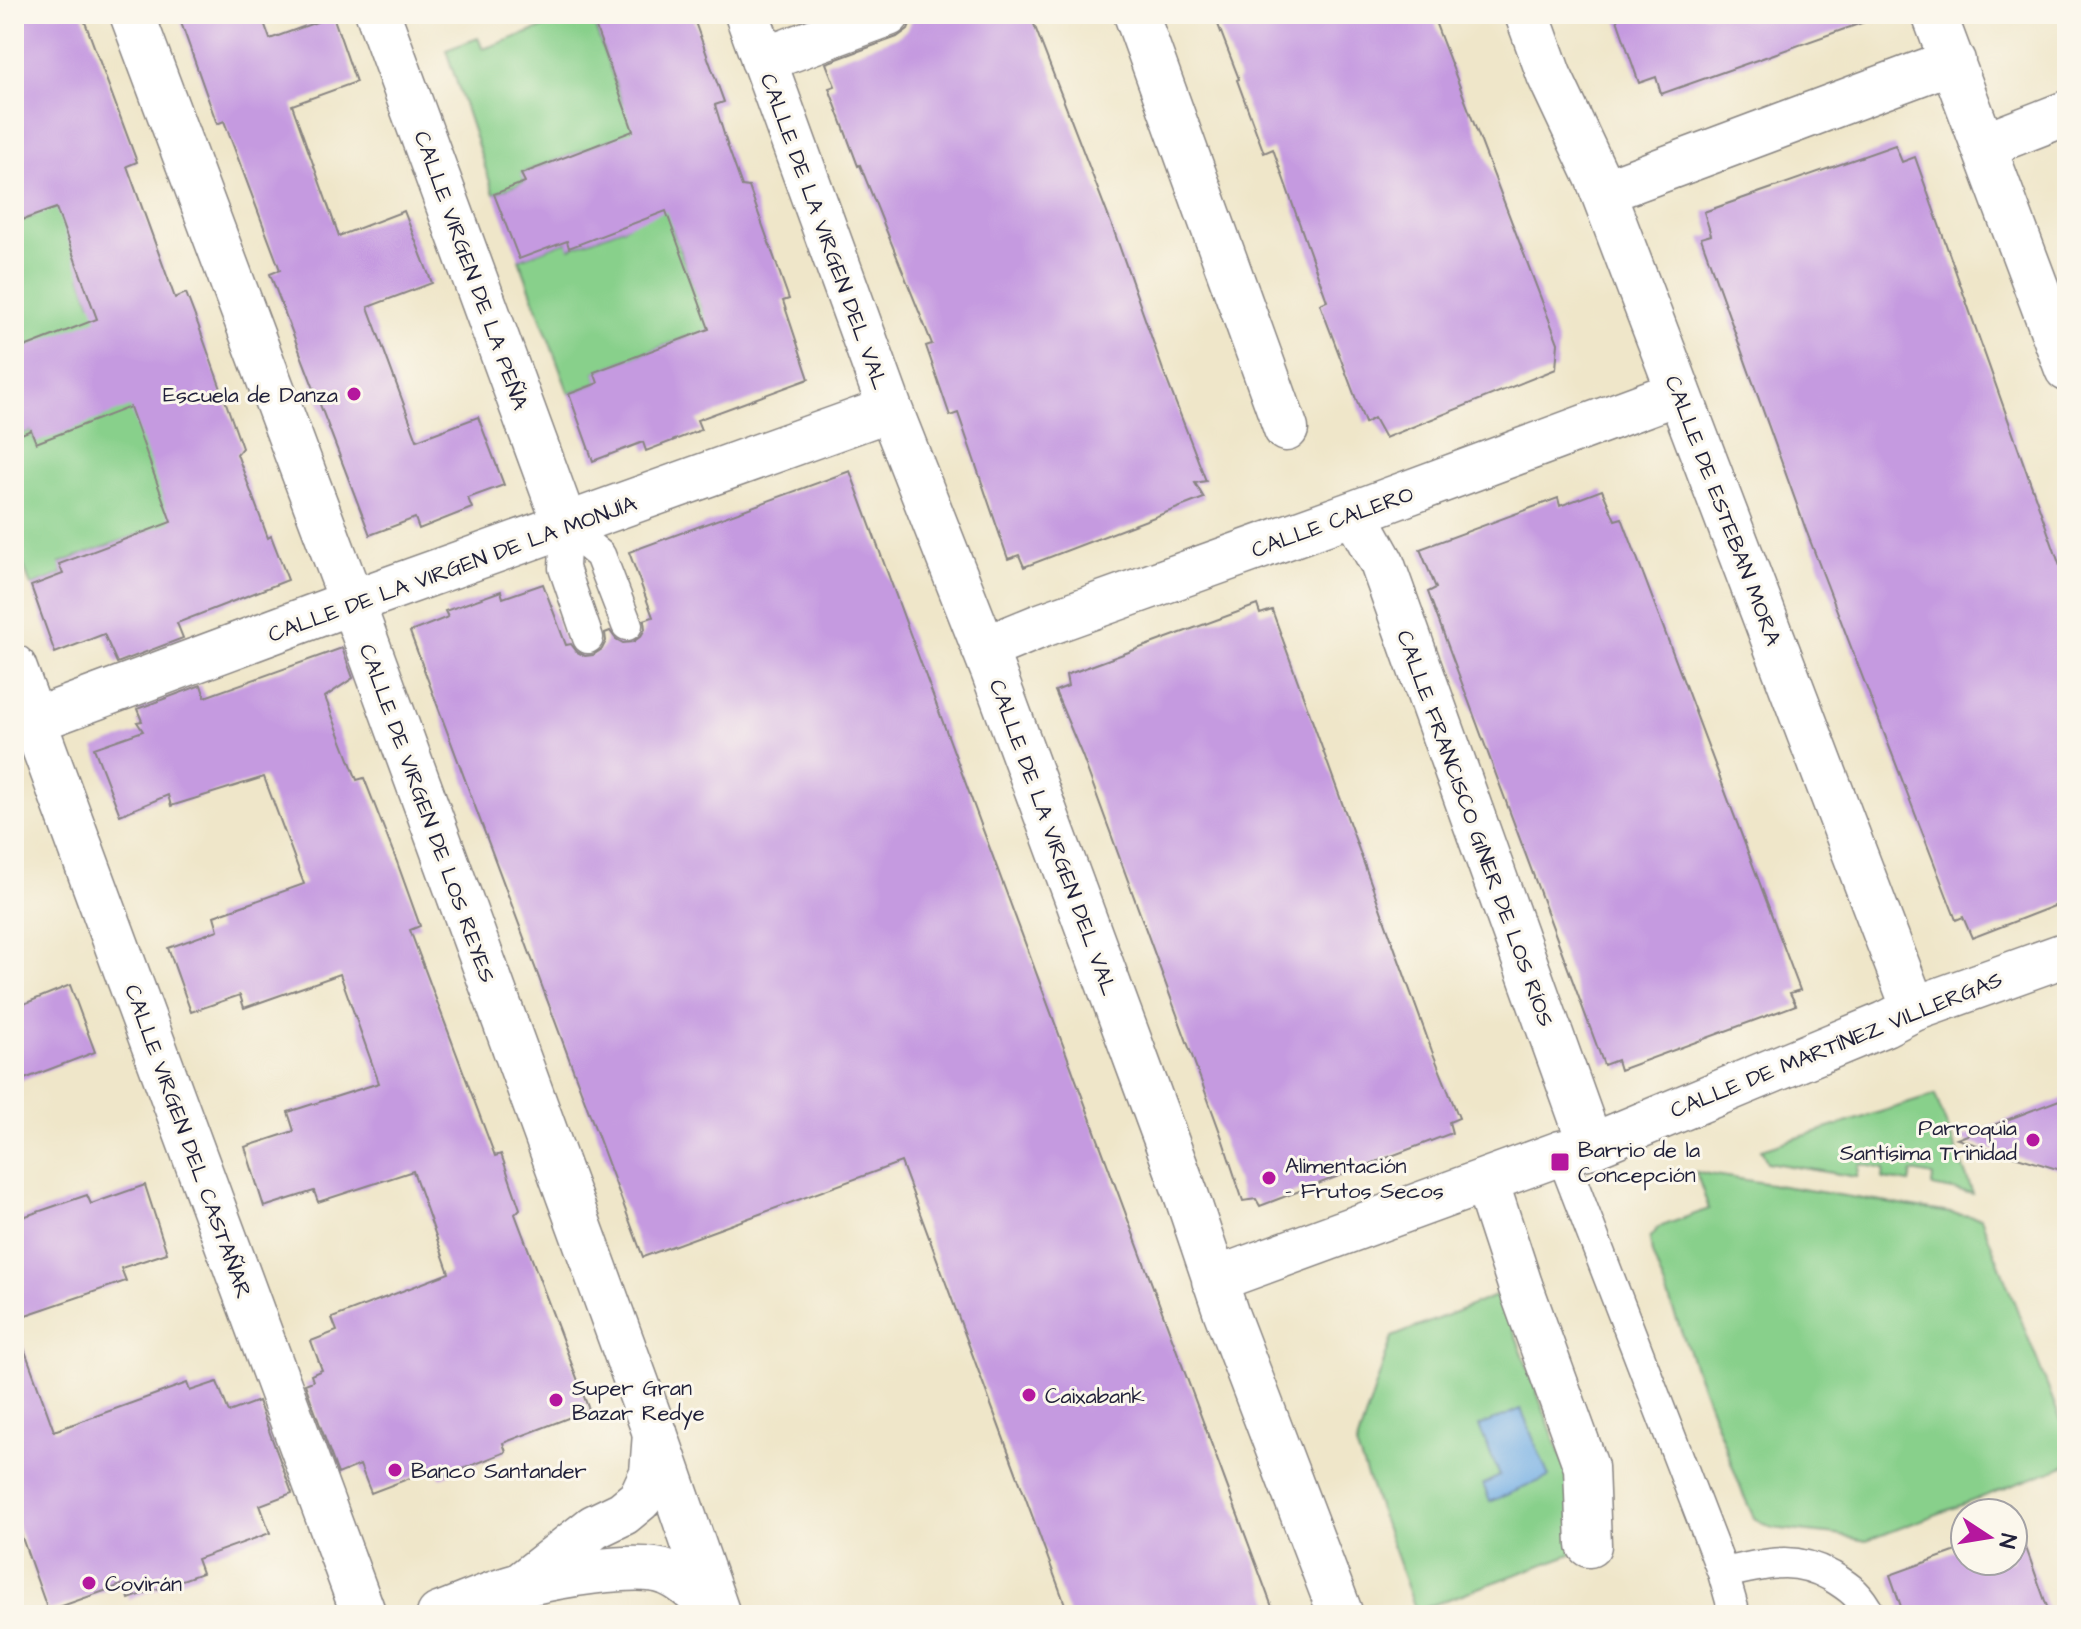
<svg xmlns="http://www.w3.org/2000/svg" width="2081" height="1629" viewBox="0 0 2081 1629" font-family="'Architects Daughter',sans-serif">
<rect width="100%" height="100%" fill="#fbf7ec"/>
<filter id="ink" filterUnits="userSpaceOnUse"><feTurbulence type="fractalNoise" baseFrequency=".0125" numOctaves="2"/><feDisplacementMap in="SourceGraphic" scale="16" xChannelSelector="R" yChannelSelector="G"/><feConvolveMatrix kernelMatrix="1 2 1 2 8 2 1 2 1" color-interpolation-filters="sRGB"/></filter>
<filter id="wash" filterUnits="userSpaceOnUse"><feTurbulence type="fractalNoise" baseFrequency=".006" numOctaves="4" result="noise"/><feDisplacementMap in="SourceGraphic" scale="32" xChannelSelector="R" yChannelSelector="G"/><feGaussianBlur stdDeviation="1.8" result="paint"/><feColorMatrix in="noise" values="0 0 0 0 0 0 0 0 0 0 0 0 0 0 0 0 0 1.4 0 .05"/><feComposite in="paint" operator="in"/></filter>
<g filter="url(#wash)">
<rect width="100%" height="100%" fill="#efe6c9"/>
<path fill="#88d08b" stroke="#557963" stroke-width="2" d="M569,14H603L594,24L622,101L650,137L610,140L522,173L525,182L494,194L446,50L478,38L483,49L570,18Z
M62,191L91,271L81,276L91,303L112,324L14,351V223L34,216L32,201Z
M673,201V231L701,307L720,339L687,337L595,372L598,383L569,394L519,259L567,241L570,248L622,228Z
M139,395L186,528L151,530L60,563L63,574L31,586L14,539V437L31,430L36,442Z
M1935,1095L1973,1194L1932,1186L1933,1176L1912,1172L1910,1183L1883,1179L1884,1169L1860,1164L1857,1177L1767,1162L1761,1149Z
M1696,1172L1981,1218L2067,1436V1465L1866,1541L1836,1535L1772,1528L1754,1518L1743,1494L1652,1254L1650,1238L1659,1227L1709,1209Z
M1500,1294L1566,1470L1577,1552L1416,1611L1356,1446L1392,1337Z"/>
<path fill="#74afe5" stroke="#4b6890" stroke-width="2" d="M1521,1409L1549,1477L1490,1502L1483,1484L1500,1476L1479,1426Z"/>
<g id="blocks">
<path fill="#c59ae0" d="M14,14H82L137,162L127,166L175,298L186,293L199,327L242,448L237,454L268,538L271,536L288,580L177,623L183,638L117,663L104,634L55,653L31,586L63,574L59,564L171,522L130,407L36,443L31,430L14,437V351L97,319L56,208L14,223Z
M178,14H261L270,39L333,16L356,82L292,105L339,236L404,211L432,283L368,307L417,440L478,417L504,485L468,498L472,508L419,529L415,518L370,535L270,274L280,270L224,121L217,124Z
M591,14H692L724,102L715,105L728,147L742,186L749,187L789,299L783,301L809,379L697,420L701,430L646,451L643,442L593,461L569,394L598,383L594,372L709,329L666,211L569,248L567,241L519,259L494,194L525,182L521,174L633,131Z
M912,14H1030L1114,231L1163,370L1206,481L1195,483L1204,498L1024,567L1019,555L1008,559L958,413L950,416L926,346L932,344L860,165L858,166L829,88L835,86L826,63L897,37L908,29L912,19Z
M1214,14H1432L1558,343L1556,369L1385,438L1374,418L1365,423L1320,304L1327,301L1273,149L1264,153L1237,80L1239,79Z
M1615,14H1869L1870,20L1661,94L1656,77L1639,83Z
M1895,145L1902,162L1915,157L2067,586V901L1972,938L1963,917L1956,920L1806,530L1701,238L1711,235L1704,212Z
M850,471L909,631L1275,1615H1069L901,1162L643,1257L429,683L410,632L448,617L445,611L501,591L503,598L543,584L566,645L571,644L577,652L585,656L593,655L602,649L606,641L605,633L610,631L616,639L623,643L633,642L641,636L645,629L644,620L653,617L629,552Z
M1602,490L1615,520L1622,518L1800,990L1790,993L1796,1005L1620,1070L1617,1060L1604,1065L1428,592L1436,588L1420,549L1558,498L1560,506Z
M1257,605L1260,614L1272,610L1432,1051L1459,1118L1449,1122L1452,1133L1260,1206L1256,1199L1243,1201L1221,1135L1082,755L1055,691L1068,686L1066,675Z
M342,648L353,678L325,697L357,780L364,778L397,862L420,926L410,930L495,1156L501,1154L520,1209L515,1214L589,1410L503,1443L506,1452L440,1478L436,1468L371,1493L360,1465L338,1474L305,1384L313,1381L311,1375L322,1370L311,1341L337,1331L332,1318L449,1273L413,1171L318,1202L314,1191L264,1207L245,1147L294,1131L288,1112L379,1083L340,974L244,1008L240,995L191,1012L168,948L218,930L214,916L304,884L264,777L171,806L168,795L120,815L94,748L143,731L137,722L142,721L137,709L201,685L205,697Z
M70,985L95,1052L14,1083V1008Z
M2067,1097V1172L1957,1139Z
M145,1185L167,1253L121,1268L126,1281L14,1319V1220L87,1195L91,1204Z
M20,1337L54,1431L187,1383L190,1391L217,1382L229,1412L258,1401L292,1493L260,1505L270,1533L197,1559L202,1573L129,1599L124,1584L48,1611L14,1515V1338Z
M2019,1528L2050,1615H1904L1890,1575L1965,1548V1561H2013V1530Z"/>
</g>
</g>
<g filter="url(#ink)">
<use href="#blocks" fill-opacity="0" stroke="#888482" stroke-width="2"/>
<g fill="none" stroke-linecap="round" stroke-linejoin="round">
<defs>
<path id="service" d="M566,527L600,555L627,625
M566,527L564,568L588,638
M1561,1153L1723,1573
M1735,1615L1723,1573C1764,1565 1792,1554 1831,1576C1851,1588 1860,1595 1870,1615"/>
<path id="minor" d="M132,14L352,602L655,1433L718,1615
M378,14L566,527
M747,14L890,409L993,671L1187,1197L1226,1313L1341,1615
M1136,14L1286,429
M1527,14L1549,75L1597,177L1914,1009
M1934,14L2067,369
M763,60L888,14
M1985,145L2067,113
M1603,192L1953,61
M1354,513L1382,563L1591,1146
M984,649L1040,626L1354,513L1679,392
M14,667L364,1615
M14,728L352,602L890,409
M1486,1181L1520,1285L1586,1467L1589,1545
M1214,1280L1561,1153L1591,1146L1885,1024L1914,1009L2067,954"/>
<path id="tertiary" d="M524,1582L594,1527L623,1513L640,1499L652,1473L655,1433
M439,1615C466,1605 493,1592 521,1585C552,1577 638,1561 667,1573C686,1580 701,1598 716,1611"/>
</defs>
<use href="#service" stroke="#888482" stroke-width="33"/>
<use href="#minor" stroke="#888482" stroke-width="47"/>
<use href="#tertiary" stroke="#888482" stroke-width="47"/>
<use href="#service" stroke="#fff" stroke-width="30"/>
<use href="#minor" stroke="#fff" stroke-width="44"/>
<use href="#tertiary" stroke="#fff" stroke-width="44"/>
</g>
</g>
<g fill="#b5179e" stroke="#fbf7ec" stroke-width="3">
<circle cx="354" cy="394" r="8"/>
<circle cx="2033" cy="1140" r="8"/>
<rect x="1550" y="1152" width="20" height="20" rx="4"/>
<circle cx="1269" cy="1178" r="8"/>
<circle cx="1029" cy="1395" r="8"/>
<circle cx="556" cy="1400" r="8"/>
<circle cx="395" cy="1470" r="8"/>
<circle cx="89" cy="1583" r="8"/>
</g>
<g text-anchor="middle" stroke-width="6" stroke-linejoin="round" paint-order="stroke">
<g font-size="22" fill="#22223b" stroke="#fbf7ec">
<text transform="translate(825 231) rotate(70)" y="8">CALLE DE LA VIRGEN DEL VAL</text>
<text transform="translate(472 270) rotate(70)" y="8">CALLE VIRGEN DE LA PEÑA</text>
<text transform="translate(1724 510) rotate(69)" y="8">CALLE DE ESTEBAN MORA</text>
<text transform="translate(1332 521) rotate(-20)" y="8">CALLE CALERO</text>
<text transform="translate(452 568) rotate(-20)" y="8">CALLE DE LA VIRGEN DE LA MONJÍA</text>
<text transform="translate(428 813) rotate(70)" y="8">CALLE DE VIRGEN DE LOS REYES</text>
<text transform="translate(1476 828) rotate(70)" y="8">CALLE FRANCISCO GINER DE LOS RÍOS</text>
<text transform="translate(1054 837) rotate(70)" y="8">CALLE DE LA VIRGEN DEL VAL</text>
<text transform="translate(1836 1044) rotate(-22)" y="8">CALLE DE MARTÍNEZ VILLERGAS</text>
<text transform="translate(189 1141) rotate(70)" y="8">CALLE VIRGEN DEL CASTAÑAR</text>
</g>
<g font-size="22" fill="#22223b" stroke="#fbf7ec" text-anchor="start">
<text x="338" y="402" text-anchor="end">Escuela de Danza</text>
<text x="2017" y="1135" text-anchor="end">Parroquia<tspan x="2017" dy="25">Santísima Trinidad</tspan></text>
<text x="1578" y="1157">Barrio de la<tspan x="1578" dy="25">Concepción</tspan></text>
<text x="1285" y="1173">Alimentación<tspan x="1285" dy="25">- Frutos Secos</tspan></text>
<text x="572" y="1395">Super Gran<tspan x="572" dy="25">Bazar Redye</tspan></text>
<text x="1045" y="1403">Caixabank</text>
<text x="411" y="1478">Banco Santander</text>
<text x="105" y="1591">Covirán</text>
</g>
</g>
<rect width="2081" height="1629" fill="none" stroke="#fbf7ec" stroke-width="48"/>
<g transform="translate(1989 1537) rotate(102)"><circle r="38" fill="#fbf7ec" stroke="#a4a2a5" stroke-width="2"/>
<path d="M0-6L14 30L0 20L-14 30Z" fill="#b5179e"/>
<text y="-12" font-size="22" font-weight="bold" text-anchor="middle" fill="#22223b">N</text>
</g>
</svg>
